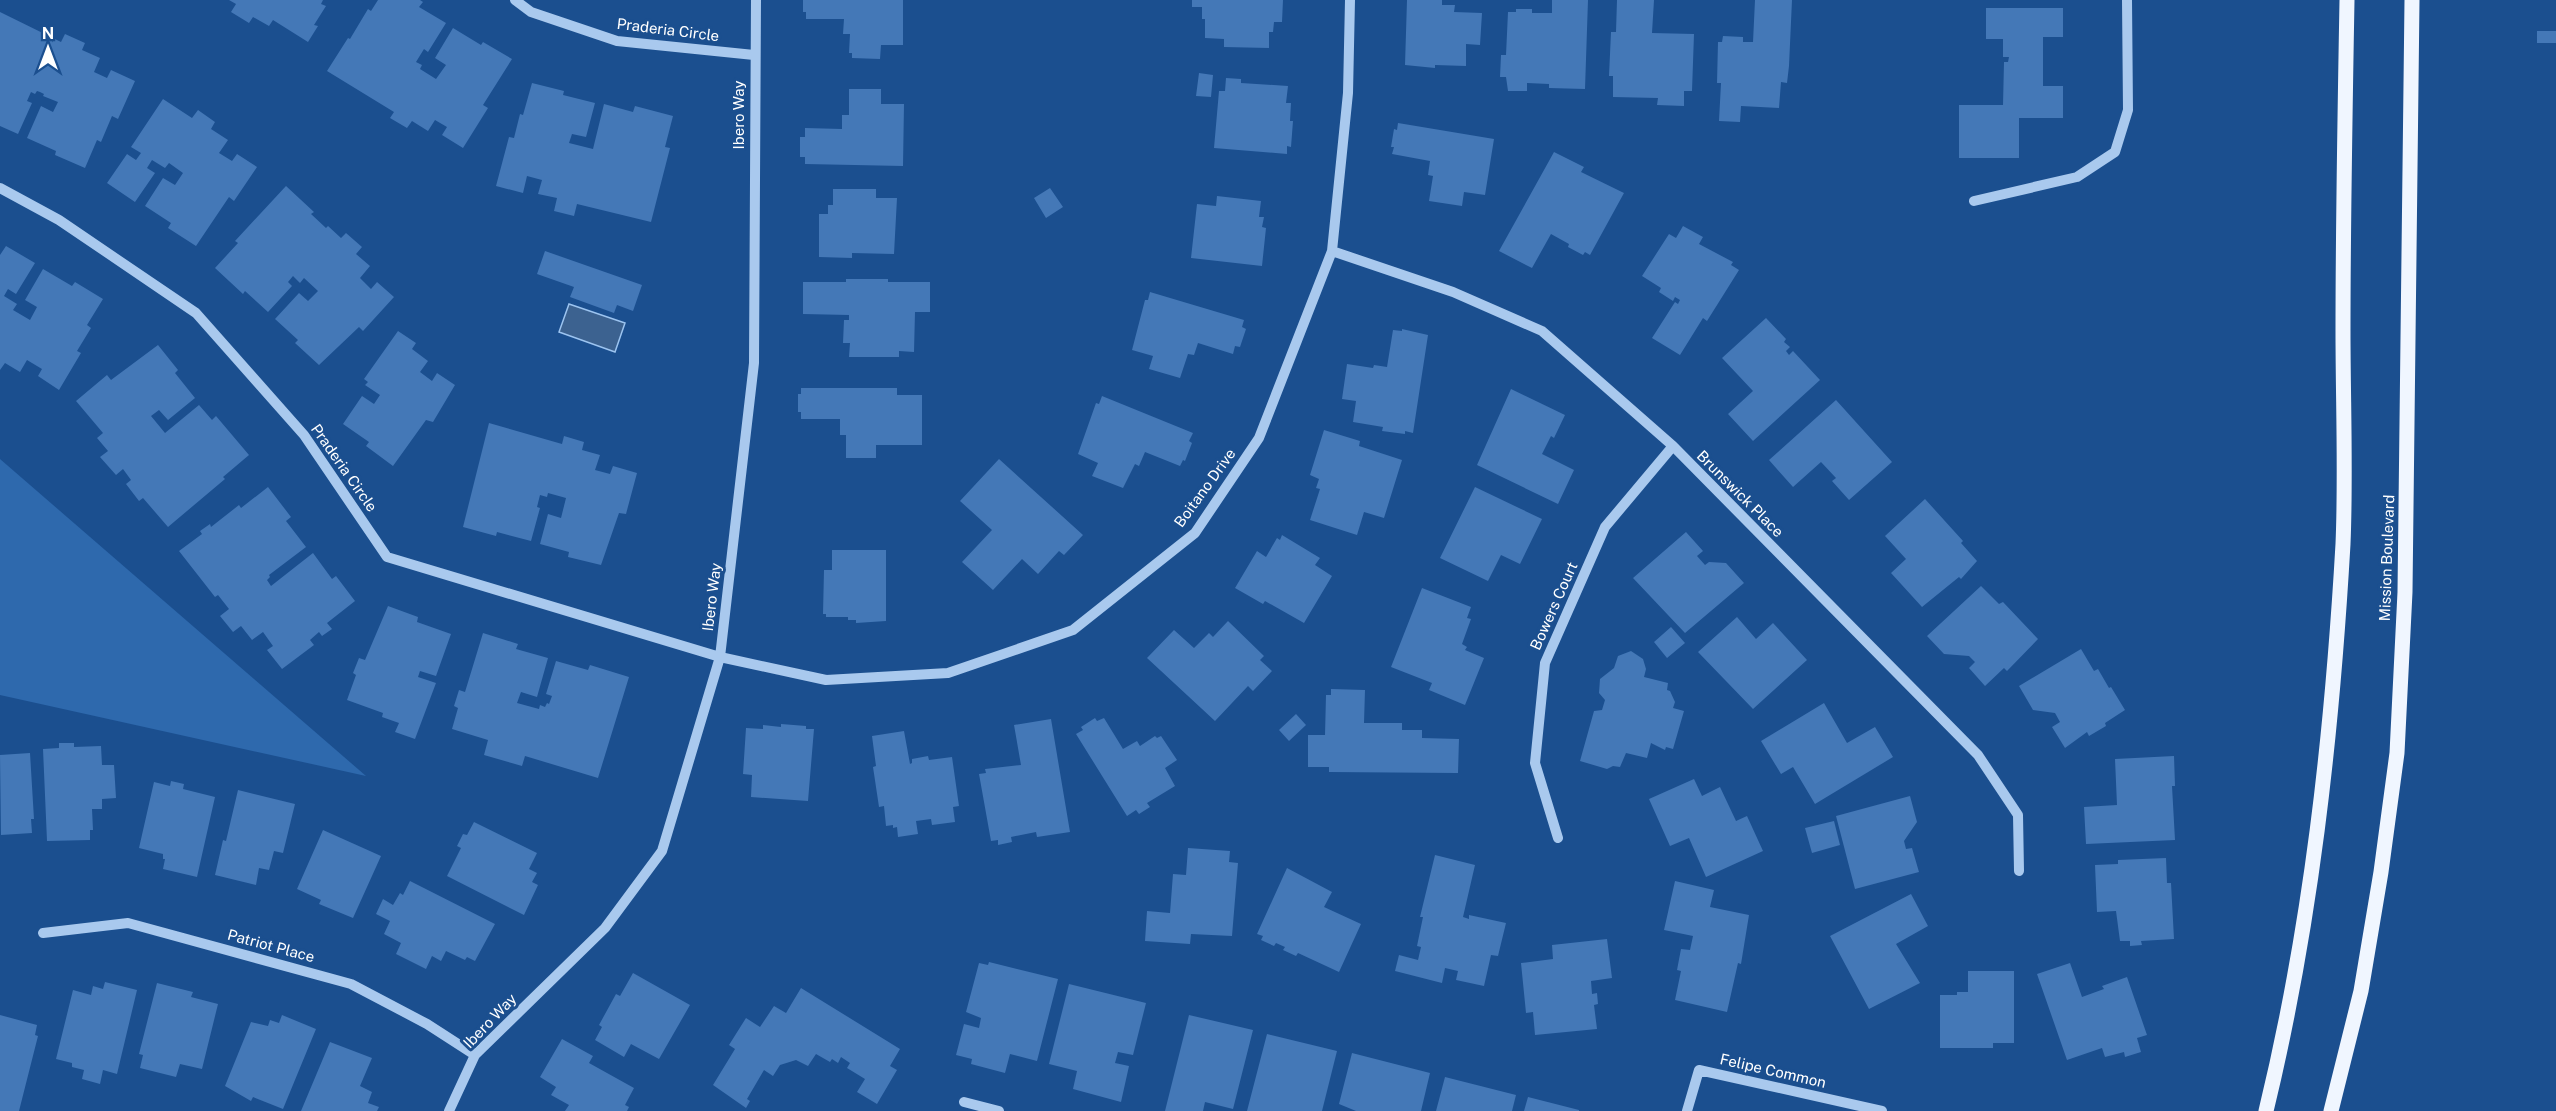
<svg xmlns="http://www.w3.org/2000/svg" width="2556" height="1111" viewBox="0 0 2556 1111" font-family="'Public Sans',sans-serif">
<rect width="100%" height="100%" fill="#1b4f8f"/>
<path fill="#2e69ad" d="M0,459L366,776L0,695Z"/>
<path fill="#3c6290" stroke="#9cc4f0" stroke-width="1.5" d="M569,304L625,323L615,352L559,332Z"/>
<path fill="#4478b7" d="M229,0H323L321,4L326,6L314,25L318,26L308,42L273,20L269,26L253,17L249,23L231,12L236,4Z
M378,0H420L423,2L419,7L446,23L428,52L424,49L416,62L422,65L420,69L436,79L446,65L435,58L453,28L481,45L483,42L512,59L483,105L488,108L463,148L442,135L447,127L435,120L428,131L412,121L407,128L390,118L394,112L327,71L348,38L350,39L368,9L371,11Z
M803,0H903V45H881L880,59L852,58V53H849L850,34H843L844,19H806V12H803Z
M1192,0H1283L1282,22H1274L1273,32H1269V48L1224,47V39L1205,38V19H1202V7H1192Z
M1407,0H1442V5H1455L1454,12L1482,13L1480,45L1466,44V66L1435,65V68L1405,65Z
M1552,0H1588L1585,89L1549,88V84L1527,83V91H1508L1506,77H1500L1501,55H1506L1508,12H1516V9H1532V13H1552Z
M1617,0H1654L1652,33L1694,34L1692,91H1684V106L1657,105L1658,98L1613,97V76H1609L1611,32H1616Z
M1755,0H1792L1789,66L1787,83L1781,82L1779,108L1741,106L1740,122L1719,121L1721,83H1717L1718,42H1722L1723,36L1743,37V42H1753Z
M1986,8H2063V37H2043V86H2063V118H2019V158H1959V105H2003L2004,62H2008L2009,57H2003V39H1986Z
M0,12L61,42L65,34L85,43L82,50L100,58L94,72L107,78L111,70L135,81L118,119L112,116L101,142L97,140L85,168L55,155L56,151L27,138L41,106L53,112L58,102L43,96L44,94L40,92L37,91L35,94L31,92L27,101L32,103L18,134L0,126Z
M2537,31H2556V43H2537Z
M1199,73L1213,75L1211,97L1196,96Z
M1226,78L1241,79V83L1288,86L1286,103H1291L1290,121H1293L1291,147L1287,146V154L1214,148L1219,91H1225Z
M532,83L564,91L563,95L595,103L586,137L572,134L569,143L593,149L604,104L633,112L635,106L673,116L665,147L670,148L651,222L577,204L574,216L554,211L557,198L538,194L542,180L527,176L523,193L496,186L509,137L514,138L520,114L523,115Z
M849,89H881V104H904L903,166L805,164V157H800V137H805V128L842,129V115H849Z
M163,99L192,118L198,110L215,122L211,129L228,140L219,153L232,161L237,154L257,167L234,201L229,197L196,246L168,228L171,223L145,206L163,178L175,185L183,173L169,163L165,168L152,160L147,168L155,173L135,202L107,183L127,154L136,160L141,153L131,147Z
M1398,123L1494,139L1485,195L1464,192L1462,206L1429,201L1433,176L1428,175L1430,161L1392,154L1394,147H1391L1394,129L1397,130Z
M1554,152L1584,167L1581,172L1624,193L1590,255L1585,252L1583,255L1568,247L1569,244L1551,234L1532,268L1499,251Z
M286,186L314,212L311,214L326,228L328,226L341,238L346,233L362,247L356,254L370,266L360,278L371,289L377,282L394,297L363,331L359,327L319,365L295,343L298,340L275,319L299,293L308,301L318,291L304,278L300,283L293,276L288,282L292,286L268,312L245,291L243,294L215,268L238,243L235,241Z
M1050,188L1063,207L1046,218L1034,198Z
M833,189H876V198H897L894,254L852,253V258L819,257V214H828V205H833Z
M1217,196L1261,201L1259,217H1264L1262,227L1266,228L1262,266L1191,258L1197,204L1216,206Z
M1683,226L1703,237L1699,244L1733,262L1731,265L1739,270L1707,321L1703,318L1680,355L1652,338L1675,302L1678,304L1680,300L1675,297L1673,301L1659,292L1661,288L1642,276L1669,234L1676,238Z
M6,246L35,263L16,294L8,289L4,296L17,304L13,310L30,320L37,307L25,300L43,269L72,286L75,282L103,299L87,325L91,328L77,351L81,353L59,390L38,376L42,369L27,360L20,372L5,363L0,370V255Z
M545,251L642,285L633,311L617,305L614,313L570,297L574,287L537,274Z
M846,279H888V282H930V312H915L914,352L899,351V357H849L850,343H843L844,320H849V315L803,314V282H846Z
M1150,292L1244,320L1242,327L1246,329L1240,347L1235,346L1233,354L1198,343L1194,355L1188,354L1180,378L1149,369L1153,356L1132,350L1145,300H1148Z
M1766,318L1786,339L1784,342L1790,347L1786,351L1789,355L1793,351L1820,380L1753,441L1728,414L1753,391L1722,358Z
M1402,329L1428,335L1413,433L1405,431V434L1382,431L1383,427L1353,422L1356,401L1342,399L1347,364L1373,368L1374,365L1387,367L1393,330L1402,331Z
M398,331L416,343L412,349L428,361L420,372L432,381L437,373L455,385L433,422L426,420L393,466L366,446L369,442L343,424L362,396L374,404L380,395L365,385L368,382L364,379Z
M158,345L178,370L175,373L195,398L168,420L159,410L151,416L165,433L199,405L212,420L216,416L249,455L223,477L225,479L168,527L143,498L139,501L126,484L131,480L123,469L116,475L100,457L108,451L97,438L103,433L76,401L107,375L111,380Z
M801,388H897V395H922V445H876V458H846V435H840V419H801V412H798V394H801Z
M1511,389L1565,415L1554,438L1551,436L1542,454L1574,470L1558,504L1477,465Z
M1102,396L1193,433L1189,441L1192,443L1185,461L1183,460L1180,466L1145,452L1139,466L1135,464L1123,488L1092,476L1098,463L1078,454L1096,403L1099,404Z
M1836,400L1892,462L1849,500L1832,481L1836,478L1821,462L1793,487L1769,460Z
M489,423L562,444L564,436L584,442L582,450L600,455L595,470L610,474L613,466L637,473L626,514L619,513L601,565L568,557L569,552L540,544L548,514L561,518L566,498L548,493L547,497L540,495L537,507L540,508L531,541L497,532L496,536L463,527Z
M1324,430L1360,441L1359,446L1402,460L1384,518L1364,512L1357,535L1310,520L1320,489L1316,488L1319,479L1310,475Z
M999,459L1083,535L1064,555L1059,551L1038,574L1022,559L993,590L962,562L992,530L960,501Z
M268,487L291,517L286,521L306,547L269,575L270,577L267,580L271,586L313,553L332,579L336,576L355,601L327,623L332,629L322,636L319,632L310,640L314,645L282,669L267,650L273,646L263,632L252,640L241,626L233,632L220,616L229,609L218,595L215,597L179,551L202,534L200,531L210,524L211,527L239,505L241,508Z
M1475,487L1542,519L1520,564L1501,555L1488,581L1440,558Z
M1925,499L1963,541L1961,543L1977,561L1961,579L1959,577L1922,607L1891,573L1906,559L1885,536Z
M1686,532L1703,551L1697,556L1705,565L1709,562L1726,563L1744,583L1685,633L1633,578Z
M1282,535L1320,558L1315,565L1332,576L1304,623L1265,601L1263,604L1235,588L1257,551L1266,557L1277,538L1280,540Z
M832,550H886V621L856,623V620H848V617H826V614H823L824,570H832Z
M1981,586L1999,604L2003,602L2038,639L2007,671L2004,668L1985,686L1969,668L1975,662L1969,656L1944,654L1927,636Z
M1422,588L1471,607L1467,618L1471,619L1462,644L1467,647L1465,650L1484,658L1465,705L1429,690L1432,683L1391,667Z
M388,606L418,617L417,622L451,634L436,676L420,671L418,677L436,683L415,739L395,732L399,723L382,717L383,713L347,700L356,675L353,673L359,658L365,660Z
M1737,617L1756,639L1773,623L1807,660L1753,709L1698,652Z
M1228,621L1264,656L1260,660L1272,671L1253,691L1248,686L1215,721L1147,658L1174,630L1194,648L1209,633L1213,637Z
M1671,627L1685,643L1667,658L1654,642Z
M483,633L518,644L516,649L548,658L537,697L521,692L517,703L539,709L540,705L545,707L547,703L549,704L552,696L546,694L556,661L588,670L590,665L629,677L598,778L525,756L522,766L484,755L488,740L452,729L458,708L454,706L459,690L465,692Z
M2081,649L2094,671L2098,669L2109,688L2111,687L2125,710L2105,723L2106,726L2089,736L2087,732L2065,748L2052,727L2060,722L2055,713L2033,710L2019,686Z
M1631,651L1643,659L1646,669L1644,677L1668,683L1667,690L1670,691L1675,702L1673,708L1684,711L1673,749L1666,747L1665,750L1651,743L1647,758L1626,753L1620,767L1613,766L1607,769L1580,761L1594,711L1602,710L1605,700L1599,693L1600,679L1614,668L1618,656Z
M1331,689L1365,690L1364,723H1402V730H1422V738L1459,739L1458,773L1329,772V767H1308V735H1325L1326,695H1331Z
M1824,703L1847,743L1875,727L1893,757L1815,804L1793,767L1781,774L1761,741Z
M1296,714L1306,725L1289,741L1279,730Z
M1095,718L1097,721L1104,718L1123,749L1137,741L1140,746L1155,736L1157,738L1161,736L1177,760L1165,768L1175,786L1147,803L1150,807L1139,814L1136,810L1127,816L1076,734L1083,730L1081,727Z
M1051,719L1070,832L1037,837L1036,832L1011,837L1012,842L998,845V840L991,841L979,774L986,773L985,769L1021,765L1014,725Z
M781,724L806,726V729H814L808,801L751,797L752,775L743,774L746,728L763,729V725L781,727Z
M904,731L910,764L912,763V759L928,756L929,760L952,757L959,806L953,807L955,822L932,825L931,819L916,821L918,834L898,837L897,827L893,828V825L886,826L884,806L879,807L873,767L876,766L872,736Z
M59,743H74V747L101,746L102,765H114L116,798L102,799V809H92L93,830H90V840L47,841L43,749L59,748Z
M30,753L34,819H31L32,833L1,835L0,755Z
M2174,756L2175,786H2172L2175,840L2086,844L2084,807L2117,805L2115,759Z
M1694,779L1702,796L1720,787L1736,821L1747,816L1763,851L1706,877L1689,838L1670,846L1649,799Z
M171,781L184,784L183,789L215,797L197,877L163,869L165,859H163V854L139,848L154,782L170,786Z
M238,790L295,804L283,853L274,851L269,870L259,868L256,885L215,875L223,840L226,841Z
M1910,796L1917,822L1904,841L1906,849L1912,848L1919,872L1855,889L1836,816Z
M1834,821L1840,845L1812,853L1805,828Z
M474,822L537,853L529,869L537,873L532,882L538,885L524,915L447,876L461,848L457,846L463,834L467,835Z
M323,830L381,856L353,918L319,904L321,900L297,889Z
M1188,848L1230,851L1229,862L1238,863L1232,936L1191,934L1190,944L1145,941L1147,911L1170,913L1173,874L1186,875Z
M1435,855L1475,865L1463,917L1469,919V915L1506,923L1498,956L1491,955L1484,986L1456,980L1458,971L1445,968L1442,983L1395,971L1399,955L1418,960L1421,947L1417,946L1423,917H1420Z
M2166,858L2167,883H2171L2174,939L2141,941L2142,945L2130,946V941H2120L2116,911L2097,912L2095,865L2118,864V860Z
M1287,868L1332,892L1324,907L1361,924L1339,972L1298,953L1296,956L1283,950L1285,947L1276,943L1274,946L1261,940L1263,936L1257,934Z
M410,881L495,924L475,961L467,957L465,960L446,951L441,961L432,956L426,969L396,954L401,943L384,934L390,921L376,914L383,899L393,905L400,893L403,895Z
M1675,881L1714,890L1710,907L1749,915L1741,964L1738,963L1727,1012L1675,1000L1681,971L1677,970L1681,949L1690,950L1693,936L1664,930Z
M1911,894L1928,926L1896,944L1920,983L1869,1009L1830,936Z
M1607,939L1612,978L1591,981L1592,994L1597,993L1598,1004L1594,1005L1597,1029L1535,1035L1533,1012L1526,1013L1521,963L1553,959L1552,945Z
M989,962L1058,979L1037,1061L1010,1054L1005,1073L971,1064L972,1059L956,1055L964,1024L979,1028L981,1018L966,1012L979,963L988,965Z
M2070,963L2082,997L2104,989L2102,986L2127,977L2147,1035L2137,1038L2141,1052L2125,1057L2124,1052L2105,1057L2102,1048L2067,1060L2037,974Z
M1968,971H2014V1043H1993V1048H1940V995H1957V992H1968Z
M633,973L690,1005L659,1059L631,1044L624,1057L595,1040L602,1027L599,1025L616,994L620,996Z
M105,982L137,990L117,1074L103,1070L100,1084L82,1079L84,1070L72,1067V1063L56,1059L73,990L91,995L93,986L103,989Z
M157,983L193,992L191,997L218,1004L202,1069L180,1064L176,1077L140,1068L143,1055L139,1054Z
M1069,984L1146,1003L1133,1055L1118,1052L1115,1063L1129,1066L1121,1102L1073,1089L1077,1071L1049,1064Z
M801,988L900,1049L890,1066L897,1070L877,1104L857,1092L865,1079L847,1068L850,1063L841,1057L838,1063L832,1059L830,1062L816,1054L808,1066L796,1060L780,1065L773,1076L764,1070L747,1099L750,1101L746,1108L713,1085L735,1049L729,1045L746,1018L760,1027L774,1006L786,1013Z
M0,1015L37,1025L35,1035L38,1036L19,1111H0Z
M282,1015L316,1029L283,1109L253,1097L251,1101L225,1086L251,1022L268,1026L270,1020L279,1023Z
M1189,1015L1253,1030L1233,1109L1205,1102L1203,1111H1165Z
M1267,1034L1337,1051L1322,1111H1247Z
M562,1039L593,1056L589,1063L634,1088L625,1105L629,1107L627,1111H565L569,1105L551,1095L556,1087L540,1077Z
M330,1042L372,1058L360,1086L372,1092L368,1103L379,1107L377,1111H301Z
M1352,1053L1430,1073L1421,1111H1356L1339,1104Z
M1445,1077L1516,1095L1512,1111H1436Z
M1528,1097L1579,1110V1111H1524Z"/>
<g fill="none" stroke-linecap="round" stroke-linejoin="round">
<path stroke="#a9c9ee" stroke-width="10" d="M515,0L531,12L617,41L754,55
M0,188L59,220L196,313L304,435L387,557L720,657L826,680L948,673L1073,630L1195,533L1259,438L1332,251L1348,93L1350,0
M1974,201L2077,177L2115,152L2128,110L2127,0
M1332,251L1453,292L1542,331L1673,446L1978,755L2018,815L2019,871
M1558,838L1535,763L1545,663L1605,527L1673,446
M43,933L128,923L351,984L427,1024L475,1055
M964,1102L999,1111
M449,1111L475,1055L605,928L662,851L720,657L754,363L756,0
M1687,1111L1699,1070L1882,1111"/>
<path stroke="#f0f6ff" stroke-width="15" d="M2266,1111C2311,926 2332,735 2343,544C2346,474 2343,402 2343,331C2343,221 2345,110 2347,0
M2331,1111L2361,991L2381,872L2397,753L2405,592L2412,0"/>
</g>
<g text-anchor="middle" stroke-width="6" stroke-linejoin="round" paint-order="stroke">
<g font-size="15" fill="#fff" stroke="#1b4f8f">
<text transform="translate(668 30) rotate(7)" y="5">Praderia Circle</text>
<text transform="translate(739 115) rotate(-90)" y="5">Ibero Way</text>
<text transform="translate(344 468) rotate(55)" y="5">Praderia Circle</text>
<text transform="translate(1205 488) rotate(-54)" y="5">Boitano Drive</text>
<text transform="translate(1740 494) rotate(45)" y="5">Brunswick Place</text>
<text transform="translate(2387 558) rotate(-88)" y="5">Mission Boulevard</text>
<text transform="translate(712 597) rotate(-83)" y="5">Ibero Way</text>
<text transform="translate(1554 606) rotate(-66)" y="5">Bowers Court</text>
<text transform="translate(271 946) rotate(15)" y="5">Patriot Place</text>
<text transform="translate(490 1021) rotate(-46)" y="5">Ibero Way</text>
<text transform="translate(1773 1071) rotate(13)" y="5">Felipe Common</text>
</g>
</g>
<g transform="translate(48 48)" stroke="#1b4f8f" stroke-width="4.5" paint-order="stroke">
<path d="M0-4.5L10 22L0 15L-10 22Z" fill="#ffffff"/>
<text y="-9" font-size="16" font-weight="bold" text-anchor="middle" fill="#ffffff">N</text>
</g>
</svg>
